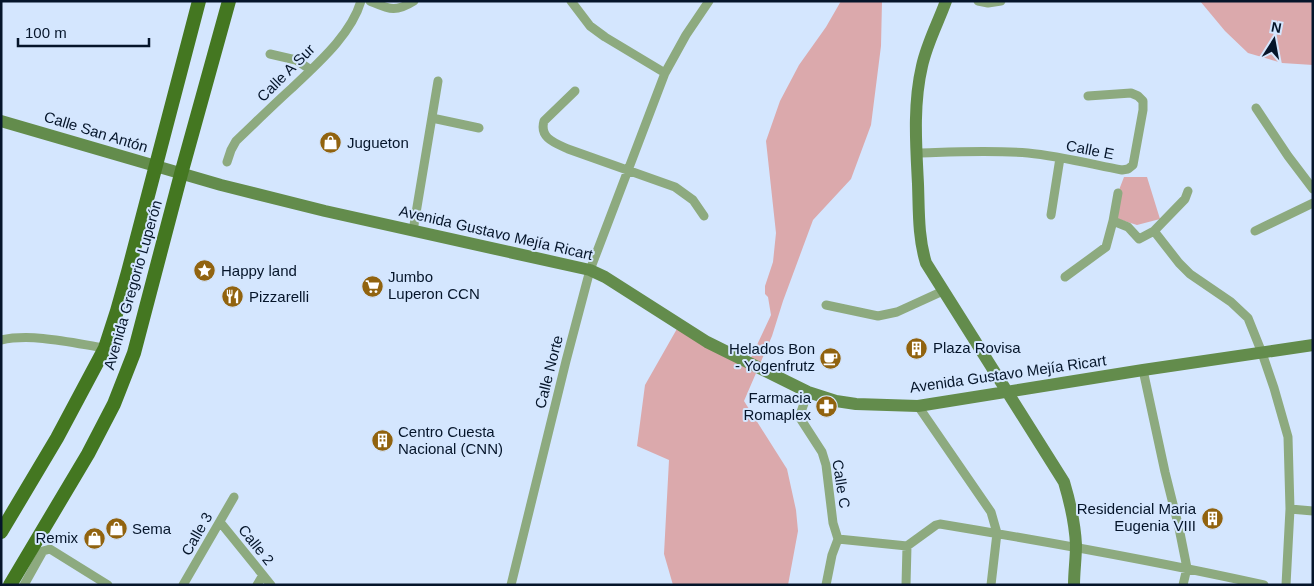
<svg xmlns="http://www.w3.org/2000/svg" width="1314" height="586" viewBox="0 0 1314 586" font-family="Helvetica,sans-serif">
<rect width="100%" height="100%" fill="#d4e6fe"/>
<path fill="#dba9ac" d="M841,1H882L881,46L871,125L851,179L813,220L783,301L772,336L744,401L787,469L796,510L798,531L788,585H673L664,554L669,460L637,446L645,385L678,327L748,364L771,315L768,297L765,294V286L773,262L776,233L766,141L780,101L799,65L826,27Z
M1200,1H1313V65L1282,63L1248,53L1225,31Z
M1124,177H1147L1160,219L1137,225L1118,219L1119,190Z"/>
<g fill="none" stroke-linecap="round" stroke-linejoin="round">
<path stroke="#8daa7f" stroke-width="9" d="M370,1C389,9 395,13 414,1
M571,1L590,26L605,37L665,73
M978,1L988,3L1001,1
M270,54L296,60L311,70
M575,91L544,121C539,138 555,143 568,149L675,187L693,200L704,216
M1256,108L1288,156L1313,189
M432,118L479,128
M917,153C954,152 991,150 1028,153C1059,156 1091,164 1122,170L1128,169L1133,165L1143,110V101L1138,96L1131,93L1088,96
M227,162L231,150L236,141C255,123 273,105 292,88C317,64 351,35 361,1
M1051,215L1060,158
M1113,221L1128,227L1139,239L1154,231L1179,263L1190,274L1231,302L1248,318L1262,353L1274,388L1288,437L1290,509L1286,585
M413,231L438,81
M1154,231L1185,199L1188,191
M1255,231L1313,203
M1065,277L1106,247L1113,221L1118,193
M826,305L878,316L897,312L943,291
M1,340C33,333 73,343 105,348
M1143,370L1165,472L1179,528L1187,568L1183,585
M808,392L801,412L800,418L822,452L826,465L833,523L838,539L832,555L826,585
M918,406L991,512L997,533L991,585
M1290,509L1313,511
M220,522L271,585
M838,539L907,546L936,525L940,524C1049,542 1156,561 1264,585
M24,585L43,551L50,549L108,585
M183,585L234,497
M257,585L263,575
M511,585L566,361L590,270L665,73L686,35L709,1
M906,585L907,546"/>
<path stroke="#638c4c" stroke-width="12" d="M946,1C938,23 927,43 922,66C913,104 916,145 918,184C919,211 918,237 926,263L1064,482C1070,502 1075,524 1076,545C1076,558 1074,572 1074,585
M1,121L221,185L325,211L590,270L605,277L707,342L808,392L836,401L856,404L918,406L1143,370L1313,345"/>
<path stroke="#447721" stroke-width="14" d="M1,532L57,438L105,348L117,311L128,272L199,1
M10,585L88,454L114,404L134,353L181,174L229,1"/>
</g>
<defs>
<symbol id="shop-disc" viewBox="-11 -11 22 22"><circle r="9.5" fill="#91630f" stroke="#d4e6fe"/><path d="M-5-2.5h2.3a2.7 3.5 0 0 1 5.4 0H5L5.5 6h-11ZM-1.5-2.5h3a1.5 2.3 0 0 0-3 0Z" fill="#fff"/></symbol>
<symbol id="sight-disc" viewBox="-11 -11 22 22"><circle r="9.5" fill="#91630f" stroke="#d4e6fe"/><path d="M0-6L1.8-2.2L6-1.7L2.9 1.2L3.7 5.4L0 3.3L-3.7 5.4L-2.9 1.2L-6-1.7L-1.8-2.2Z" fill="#fff"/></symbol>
<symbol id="supermarket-disc" viewBox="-11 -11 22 22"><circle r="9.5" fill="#91630f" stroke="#d4e6fe"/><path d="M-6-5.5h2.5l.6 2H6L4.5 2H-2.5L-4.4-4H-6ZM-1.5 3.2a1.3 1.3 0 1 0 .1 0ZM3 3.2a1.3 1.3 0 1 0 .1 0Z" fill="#fff"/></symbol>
<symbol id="restaurant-disc" viewBox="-11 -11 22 22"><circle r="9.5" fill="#91630f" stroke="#d4e6fe"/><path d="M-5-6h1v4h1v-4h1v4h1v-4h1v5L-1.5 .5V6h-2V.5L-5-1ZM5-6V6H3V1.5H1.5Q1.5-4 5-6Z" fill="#fff"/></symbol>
<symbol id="building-disc" viewBox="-11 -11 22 22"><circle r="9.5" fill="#91630f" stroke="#d4e6fe"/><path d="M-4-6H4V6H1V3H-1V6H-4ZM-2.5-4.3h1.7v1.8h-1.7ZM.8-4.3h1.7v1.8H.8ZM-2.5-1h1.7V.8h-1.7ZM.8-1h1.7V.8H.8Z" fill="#fff"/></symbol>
<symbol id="cafe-disc" viewBox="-11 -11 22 22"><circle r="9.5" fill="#91630f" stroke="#d4e6fe"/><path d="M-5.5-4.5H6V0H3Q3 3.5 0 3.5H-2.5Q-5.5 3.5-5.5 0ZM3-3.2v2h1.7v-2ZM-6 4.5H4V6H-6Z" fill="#fff"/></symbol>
<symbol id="pharmacy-disc" viewBox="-11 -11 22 22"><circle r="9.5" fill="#91630f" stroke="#d4e6fe"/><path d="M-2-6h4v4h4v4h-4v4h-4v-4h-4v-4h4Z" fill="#fff"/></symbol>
</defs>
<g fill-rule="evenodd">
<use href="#shop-disc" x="318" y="130" width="25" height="25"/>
<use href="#sight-disc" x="192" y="258" width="25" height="25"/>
<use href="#supermarket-disc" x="360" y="274" width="25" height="25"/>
<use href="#restaurant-disc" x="220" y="284" width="25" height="25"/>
<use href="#building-disc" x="904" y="336" width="25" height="25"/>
<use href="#cafe-disc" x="818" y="346" width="25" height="25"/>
<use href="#pharmacy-disc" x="814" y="394" width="25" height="25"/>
<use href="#building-disc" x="370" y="428" width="25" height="25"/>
<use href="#building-disc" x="1200" y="506" width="25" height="25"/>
<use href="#shop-disc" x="104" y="516" width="25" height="25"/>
<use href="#shop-disc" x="82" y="526" width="25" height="25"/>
</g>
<g text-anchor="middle" stroke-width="4" stroke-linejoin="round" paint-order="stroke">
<g font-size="15" fill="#05152a" stroke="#d4e6fe">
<text transform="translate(286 73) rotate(-45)" y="5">Calle A Sur</text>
<text transform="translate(96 132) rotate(17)" y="5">Calle San Antón</text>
<text transform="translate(1090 150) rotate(11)" y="5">Calle E</text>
<text transform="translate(496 233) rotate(13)" y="5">Avenida Gustavo Mejía Ricart</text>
<text transform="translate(133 285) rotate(-74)" y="5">Avenida Gregorio Luperón</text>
<text transform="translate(549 372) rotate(-76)" y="5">Calle Norte</text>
<text transform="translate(1008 374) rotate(-8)" y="5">Avenida Gustavo Mejía Ricart</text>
<text transform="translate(841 484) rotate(81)" y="5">Calle C</text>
<text transform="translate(197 534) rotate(-60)" y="5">Calle 3</text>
<text transform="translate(256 545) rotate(51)" y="5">Calle 2</text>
</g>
<g font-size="15" fill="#05152a" stroke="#d4e6fe" text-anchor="start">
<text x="347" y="148">Jugueton</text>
<text x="221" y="276">Happy land</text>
<text x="388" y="282">Jumbo<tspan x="388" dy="17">Luperon CCN</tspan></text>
<text x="249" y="302">Pizzarelli</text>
<text x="933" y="353">Plaza Rovisa</text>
<text x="815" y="354" text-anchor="end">Helados Bon<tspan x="815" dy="17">- Yogenfrutz</tspan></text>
<text x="811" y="403" text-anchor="end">Farmacia<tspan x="811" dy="17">Romaplex</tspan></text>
<text x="398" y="437">Centro Cuesta<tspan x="398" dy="17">Nacional (CNN)</tspan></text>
<text x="1196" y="514" text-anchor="end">Residencial Maria<tspan x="1196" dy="17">Eugenia VIII</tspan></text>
<text x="132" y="534">Sema</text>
<text x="78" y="543" text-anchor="end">Remix</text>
</g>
</g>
<rect width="1314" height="586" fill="none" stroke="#05152a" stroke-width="5"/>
<g transform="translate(1274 40) rotate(11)" stroke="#d4e6fe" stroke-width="4" paint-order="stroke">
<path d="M0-4L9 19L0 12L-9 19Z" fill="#05152a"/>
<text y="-8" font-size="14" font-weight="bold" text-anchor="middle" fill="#05152a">N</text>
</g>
<path d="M18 38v8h131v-8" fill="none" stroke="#05152a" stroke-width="2.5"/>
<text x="25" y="38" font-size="15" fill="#05152a" stroke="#d4e6fe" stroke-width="4" paint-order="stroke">100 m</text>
</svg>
